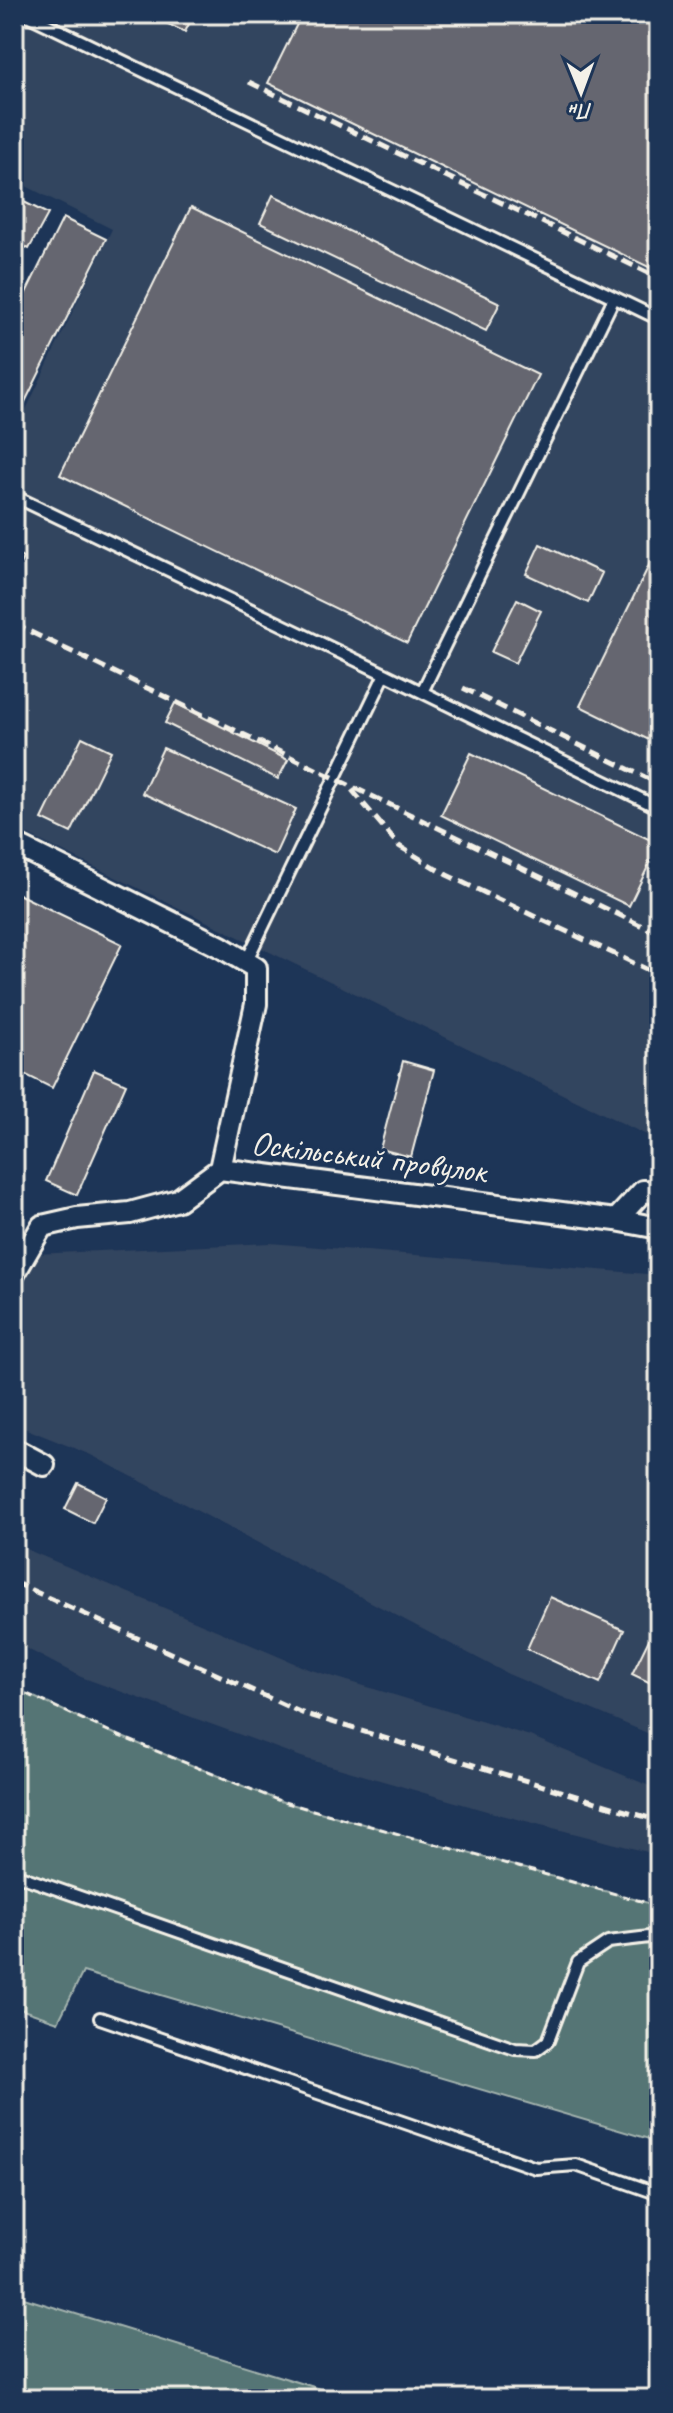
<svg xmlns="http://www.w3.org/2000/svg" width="673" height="2413" viewBox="0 0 673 2413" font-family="Caveat,sans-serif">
<rect width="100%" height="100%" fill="#1d3557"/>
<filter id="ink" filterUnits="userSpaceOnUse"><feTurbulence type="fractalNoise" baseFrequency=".0125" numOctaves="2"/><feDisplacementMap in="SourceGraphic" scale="16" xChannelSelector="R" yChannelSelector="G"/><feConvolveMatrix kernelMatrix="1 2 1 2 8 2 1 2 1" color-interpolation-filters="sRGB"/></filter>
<g filter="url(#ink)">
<path fill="#33445e" d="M14,14H659V1141L14,828V435L112,229L14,180Z
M270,1243L659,1275V1738L508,1674L91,1455L14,1424V1302L35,1254Z
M14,1544L308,1669L530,1736L659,1790V1855L490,1812L307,1759L81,1677L14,1642Z"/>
<path fill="#557575" stroke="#a4b3ae" stroke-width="2" d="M14,1688L117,1735L280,1801L659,1906V2142L83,1972L58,2022L14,2007Z
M14,2295L353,2399H14Z"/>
<path fill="#65666f" stroke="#f4f1e8" stroke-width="2" d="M147,14H194L185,32Z
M302,14H659V272L268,83Z
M273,195L500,303L486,331L260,223Z
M14,197L48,214L29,249L14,241Z
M191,207L538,375L407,643L60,475Z
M63,218L106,239L14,424V317Z
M540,544L602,573L588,603L526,574Z
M659,545V745L580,706Z
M14,553L23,558L14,577Z
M517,599L541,611L515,663L491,652Z
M175,703L288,760L278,779L165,723Z
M82,737L111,751L71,833L42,819Z
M163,748L296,809L275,855L142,793Z
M471,753L659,844L629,906L441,815Z
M14,892L122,944L52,1088L14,1069Z
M403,1061L434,1070L411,1157L380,1149Z
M94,1070L126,1084L77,1195L46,1181Z
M78,1483L106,1497L93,1523L65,1509Z
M550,1597L624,1630L600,1683L527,1649Z
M659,1619V1687L632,1674Z"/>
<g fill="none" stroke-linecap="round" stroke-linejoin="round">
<defs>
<path id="service" d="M25,14L659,319
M14,496L385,674
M422,692L614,298
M246,962L385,674L659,808
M14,1874L515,2049L536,2050L548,2041L578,1962L608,1942L649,1937L659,1938
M100,2018L536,2168L576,2165L659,2194"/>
<path id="minor" d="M14,844L221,947L256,968V1004L220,1169
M616,1220L643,1191L659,1193
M14,1274L42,1226L77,1218L130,1213L178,1200L220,1169L616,1220L659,1228
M14,1449L44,1465"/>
</defs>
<use href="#service" stroke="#f4f1e8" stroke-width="16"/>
<use href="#minor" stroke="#f4f1e8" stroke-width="26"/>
<path stroke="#f4f1e8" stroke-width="3" stroke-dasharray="8 6" stroke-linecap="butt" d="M14,1688L117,1735L280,1801L659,1906"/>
<use href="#service" stroke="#1d3557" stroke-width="10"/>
<use href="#minor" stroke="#1d3557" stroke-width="20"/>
<path stroke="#f4f1e8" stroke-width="5" stroke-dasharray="12 6" stroke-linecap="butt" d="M249,82L659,278
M14,624L659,934
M463,688L659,784
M352,790L399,846L447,875L659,975
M14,1582L302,1713L659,1821"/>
</g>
</g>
<g text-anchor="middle" stroke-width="6" stroke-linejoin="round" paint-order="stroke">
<g font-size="34" fill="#f4f1e8" stroke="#1d3557">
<text transform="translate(369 1156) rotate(7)" y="12">Оскільський провулок</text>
</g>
</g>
<rect width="673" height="2413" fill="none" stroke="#1d3557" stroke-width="48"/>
<rect x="24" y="24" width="625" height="2365" fill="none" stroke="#f4f1e8" stroke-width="3" filter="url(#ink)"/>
<g transform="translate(581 92) rotate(179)" stroke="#1d3557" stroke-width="6" paint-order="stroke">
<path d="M0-6L14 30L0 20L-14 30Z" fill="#f4f1e8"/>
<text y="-12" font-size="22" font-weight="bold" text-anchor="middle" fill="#f4f1e8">Пн</text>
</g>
</svg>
